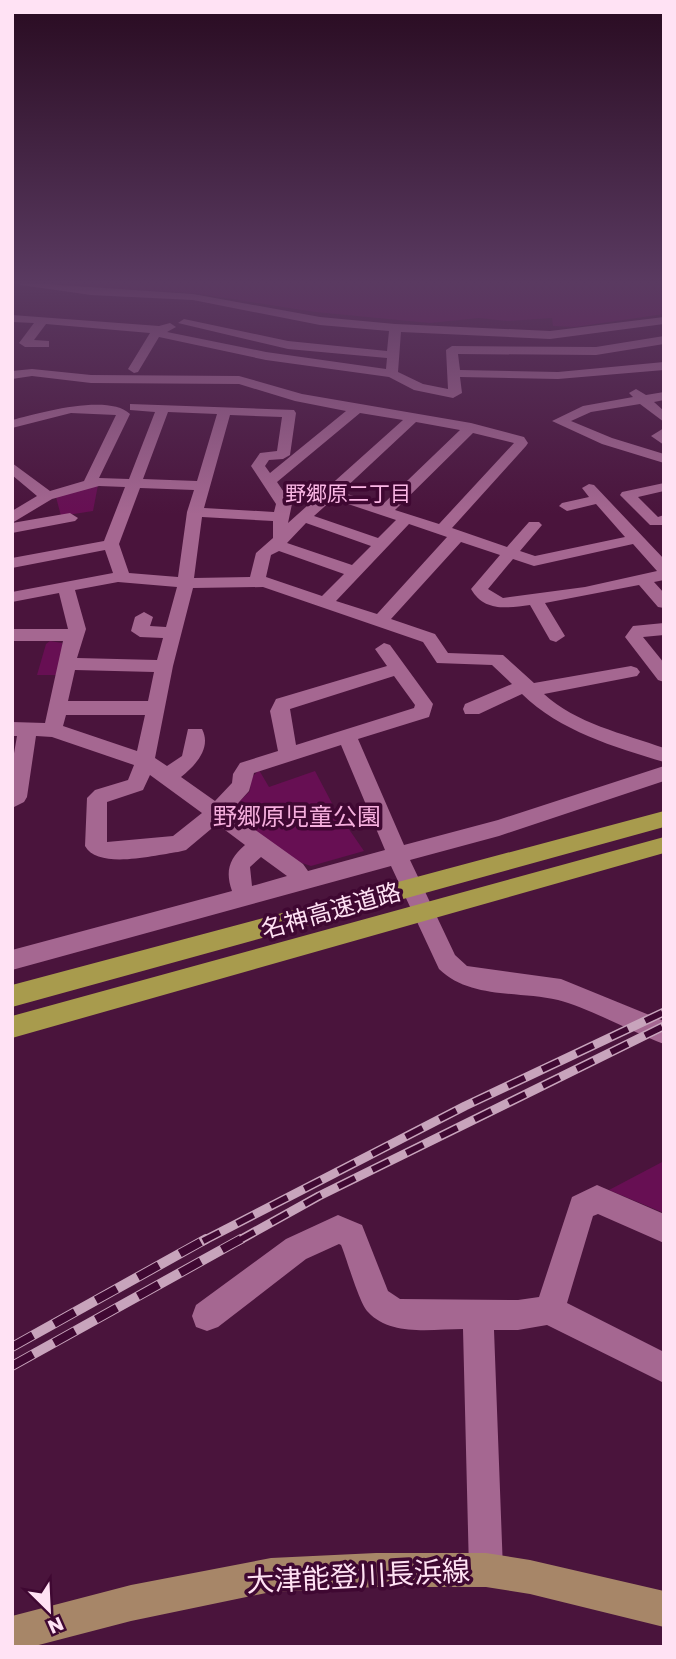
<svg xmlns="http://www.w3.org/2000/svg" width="676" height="1659" viewBox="0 0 676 1659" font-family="Poppins,'Noto Sans JP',sans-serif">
<rect width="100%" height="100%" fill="#4a143c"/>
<path fill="#670f53" d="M46,282H664V314L575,327L553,326L552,318L507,321L479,318L430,323L315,312L193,293L101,288Z
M98,485L93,511L61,516L56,497Z
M50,641L62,643L63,649L56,675H37L46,644Z
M259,770L269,787L315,771L335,809L364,851L311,866L293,860L232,815L234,807L250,791L251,778Z
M664,1161V1213L609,1190Z"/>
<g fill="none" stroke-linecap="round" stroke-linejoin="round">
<path fill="#a56791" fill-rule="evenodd" d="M16,282L193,294L320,317L395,324L550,331L664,317V324L550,339L401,332L398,372L423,384L448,389L446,350L452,346L596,347L664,336V344L596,355L458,354L460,370L558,372L664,362V370L558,379L460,377L462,393L453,398L414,390L389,377L266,360L159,337L138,372L134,373L128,369L150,333L46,324L34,340L49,341V347H25L19,343L34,323L12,322V315L159,326L170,323L176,327L167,332L266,352L386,369L387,358L288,349L178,323L184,319L288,341L387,351L389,331L320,325L193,300L91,295L21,285Z
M32,369L91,375L239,376L302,394L471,423L524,437L528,443L526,446L452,528L507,547L529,522H539L542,525L520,551L535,556L625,537L596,504L567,511L559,506L562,503L589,497L582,488L589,484L594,485L664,559V580L654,582L664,593V608L658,607L639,585L545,603L565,636L556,642L550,640L530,605C507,608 484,612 471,589L500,555L461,542L391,619L435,634L448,653L503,655L534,683L631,666L637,668L640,672L637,676L544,694C575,723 624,734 664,748V762C614,747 560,731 522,694L479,714H465L463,709L465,704L512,684L492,665L437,663L423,642L263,587L193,588L173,666L155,758L167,766L182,756L188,729H202C212,748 195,766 181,777L215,801L232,783L233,774L240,763L278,751L270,711L276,699L387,666L375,649L384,643L390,645L433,704L429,717L358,739L404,845L498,820L664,766V781L499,836L410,860L455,955L467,966L561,979L664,1021V1044C632,1032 589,1008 558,1000C518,991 470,999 439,969L391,866L12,970V950L232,891C225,871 229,859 245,845L217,824L186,850L178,852C155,855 98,870 85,846L87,798L95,790L128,780L134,765L52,737L36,736L27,797L24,802L12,808V765L17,736H12V722L45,723L63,641H12V629H68L59,593L12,602V592L113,573L105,550L12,568V558L104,541L125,487L99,486L52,499L12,523V511L37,496L12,475V463L50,491L84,481L116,415L71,413L12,428V420C38,413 109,393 130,414L99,478L129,479L155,412L130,410V404L294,410L296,413L290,455L283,459L269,460L265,466L270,473L346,411L295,401L239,384L91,383L32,376L12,379V371ZM168,412L217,414L197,481L143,479ZM360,413L403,420L288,523L292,504L277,482ZM230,415L282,417L277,451L260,453L251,466L276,504L274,512L204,508ZM416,422L460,430L382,505L341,492ZM473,433L514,443L439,524L395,510ZM140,488L194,490L187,512L178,577L129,573L119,544ZM333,499L396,520L378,538L314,516ZM202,517L273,521V538L256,553L250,577L194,578ZM306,523L371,546L352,565L287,543ZM409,524L447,537L377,614L336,601ZM633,544L657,571L585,587L503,598L488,589L513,559L534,566ZM279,551L344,574L322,596L266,577L271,555ZM118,582L177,587L166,627L150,626L153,617L144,612L135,617L131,631L140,637L163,638L157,660L77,658L86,629L75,590ZM75,670L154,672L148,701H68ZM394,676L415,705L414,708L296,745L290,709ZM66,715H145L137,751L63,726ZM341,745L385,850L308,871L303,864L230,812L249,791L254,773ZM150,775L202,813L173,836L107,842V802L143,790ZM261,857L287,876L252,886L250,867Z
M636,389L646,395L664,392V400L654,402L664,411V422L640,404L591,412L571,421L612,438L664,454V463L602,444L552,421L583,406L633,397L629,393Z
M664,428V445L651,436Z
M664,483V491L638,497L658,517L664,515V525H650L620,495L622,492Z
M70,513L78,518L75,521L12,533V523Z
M664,623V635L643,637L664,663V682L658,680L625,637L633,626Z
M597,1185L664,1214V1243L598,1214L593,1216L567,1303L664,1352V1383L547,1325L518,1330H494L503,1570L498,1582L486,1587L474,1582L469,1570L463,1329C433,1329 391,1337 368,1312C359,1303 347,1259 341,1245L339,1244L306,1259L218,1327L207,1331L196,1327L192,1316L196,1305L286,1239L338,1215L362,1225L388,1291L400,1299L518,1300L539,1297L572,1197Z"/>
<path fill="#a78668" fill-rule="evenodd" d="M376,1553H486L530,1560L664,1591V1627L530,1594L486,1587H376L271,1592L131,1621L31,1647H12V1616L131,1585L271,1558Z"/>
<path fill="#a89b4d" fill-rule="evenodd" d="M664,811V827L12,1007V985Z
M664,837V853L12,1038V1016Z"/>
<defs>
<path id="rail-far1" d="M203,1241L465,1106L664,1012
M238,1241L319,1196L664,1026"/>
<path id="rail" d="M12,1347L206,1239
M12,1366L241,1239"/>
</defs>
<use href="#rail-far1" stroke="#c8a4bc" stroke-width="9"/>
<use href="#rail" stroke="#c8a4bc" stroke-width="10"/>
<use href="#rail-far1" stroke="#3f0832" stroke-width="6" stroke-dasharray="19" stroke-linecap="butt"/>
<use href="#rail" stroke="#3f0832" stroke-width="8" stroke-dasharray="24" stroke-linecap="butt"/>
</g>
<linearGradient id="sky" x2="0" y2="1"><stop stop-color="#290b21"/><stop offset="0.55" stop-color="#5a3a61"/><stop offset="1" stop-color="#5a3a61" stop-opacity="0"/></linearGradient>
<rect width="676" height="514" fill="url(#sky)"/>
<g text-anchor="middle" stroke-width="7" stroke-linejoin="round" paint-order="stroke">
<g font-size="21" fill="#fbb7e5" stroke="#3f0832">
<text x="348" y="501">野郷原二丁目</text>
</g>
<g font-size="24" fill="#f5aedd" stroke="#3f0832">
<text x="297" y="825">野郷原児童公園</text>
</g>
<g font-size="24" fill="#ffe2f4" stroke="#3f0832">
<text transform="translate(331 911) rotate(-16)" y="8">名神高速道路</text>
</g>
<g font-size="28" fill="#ffe2f4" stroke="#3f0832">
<text transform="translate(358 1576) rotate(-3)" y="10">大津能登川長浜線</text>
</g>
</g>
<rect width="676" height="1659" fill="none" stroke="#ffe2f4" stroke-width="28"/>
<g transform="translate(49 1610) rotate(156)" stroke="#3f0832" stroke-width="5" paint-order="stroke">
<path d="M0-5L12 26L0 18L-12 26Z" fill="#ffe2f4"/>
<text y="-10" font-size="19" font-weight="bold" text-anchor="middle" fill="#ffe2f4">N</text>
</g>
</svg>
